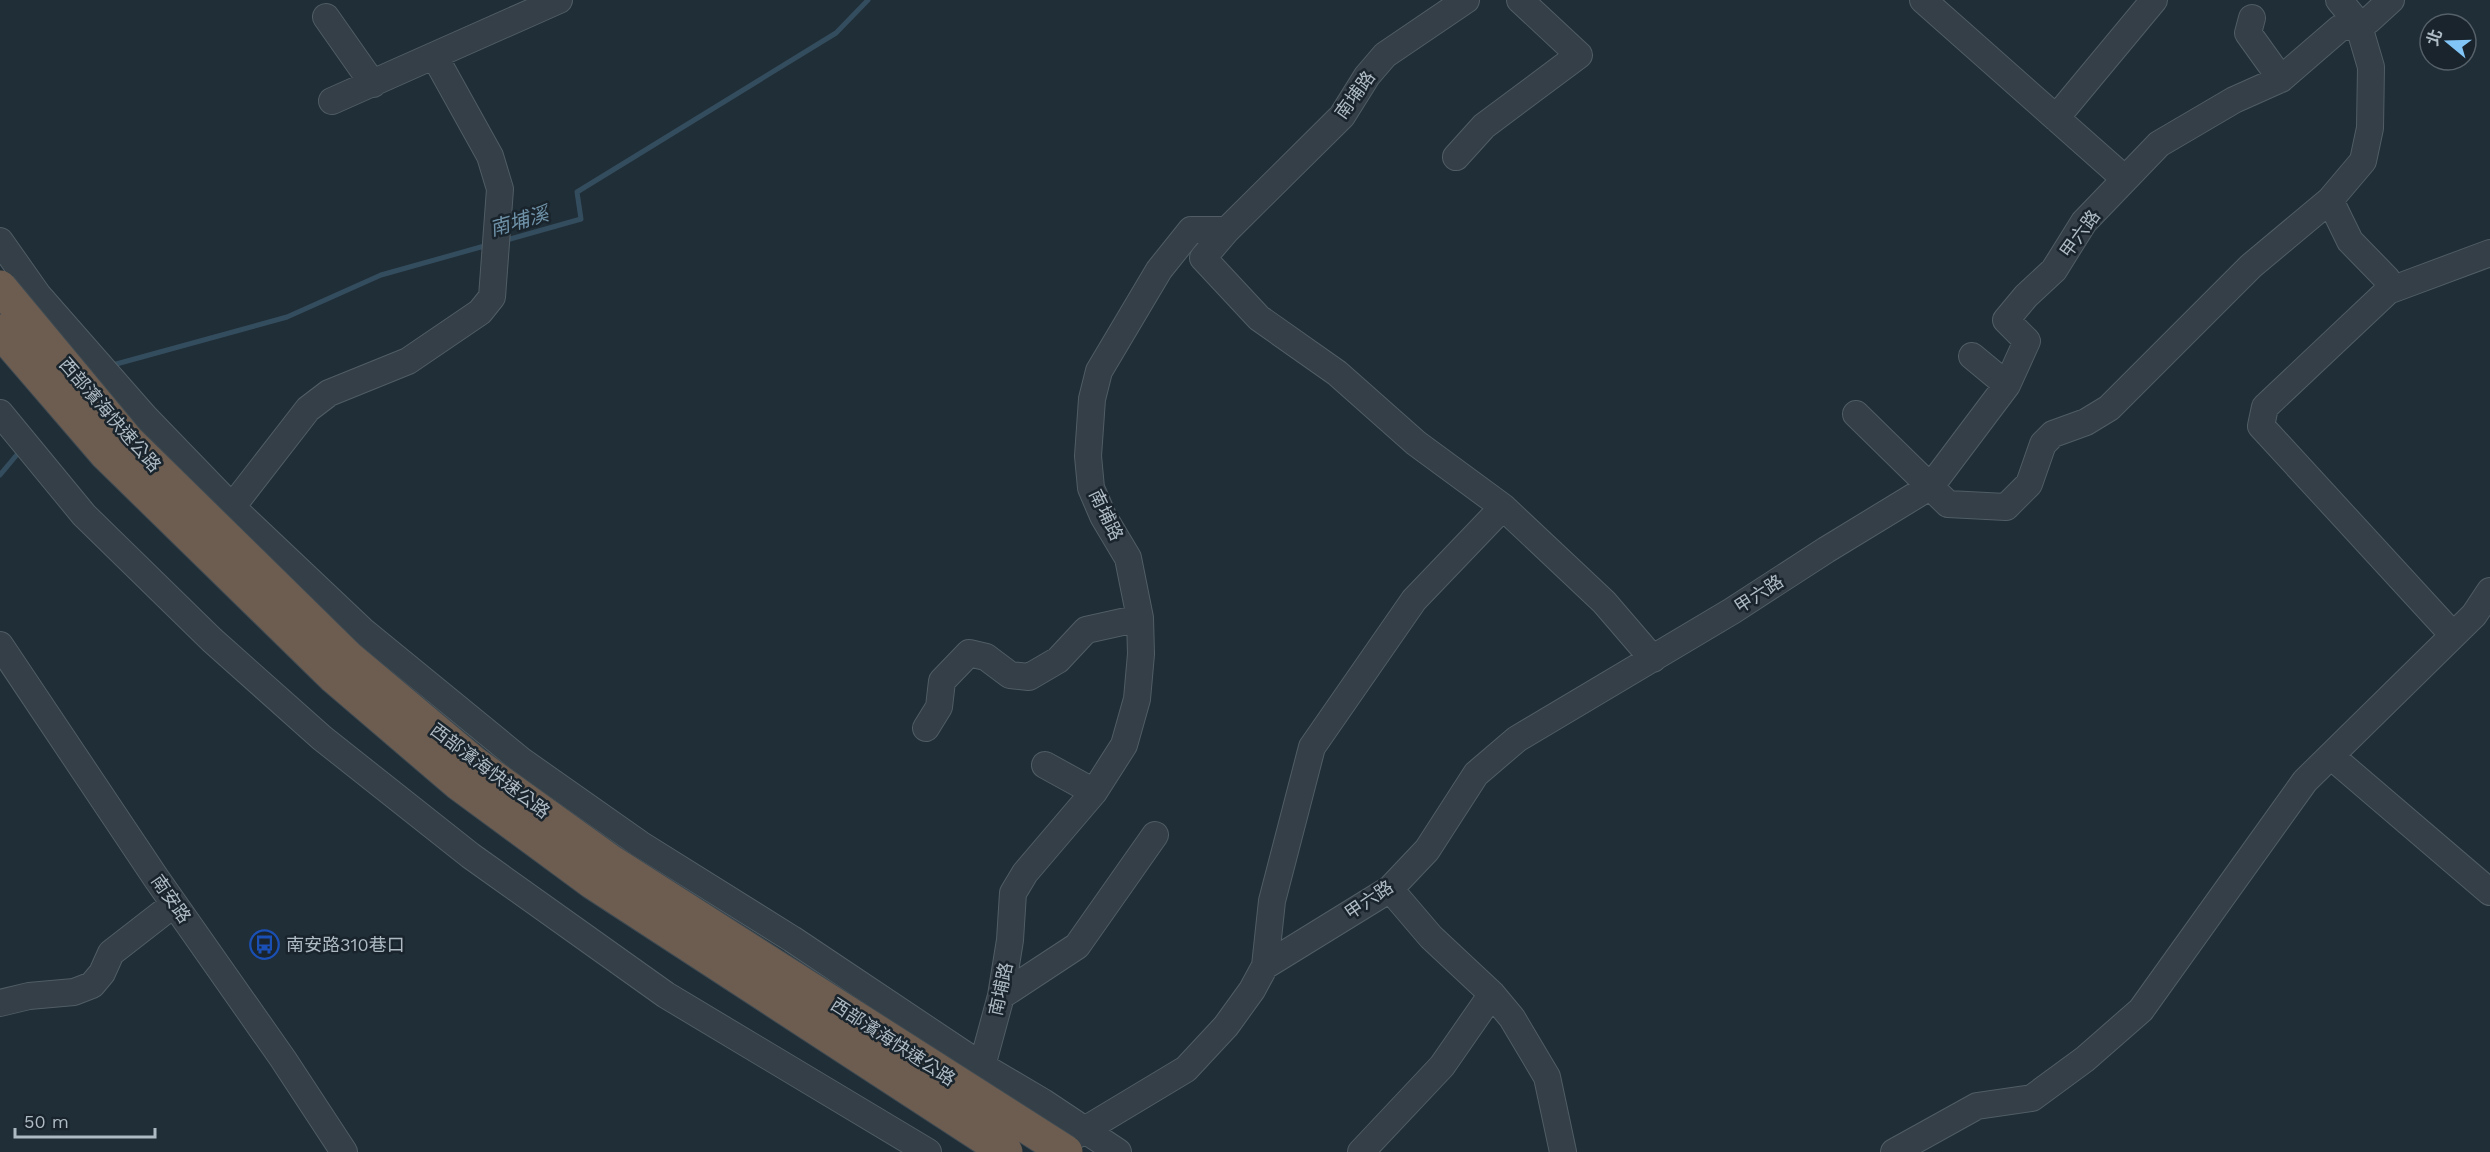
<svg xmlns="http://www.w3.org/2000/svg" width="2490" height="1152" viewBox="0 0 2490 1152" font-family="'Work Sans','Noto Sans TC',sans-serif">
<rect width="100%" height="100%" fill="#202e37"/>
<g fill="none" stroke-linecap="round" stroke-linejoin="round">
<path stroke="#344d5e" stroke-width="5" d="M503,241L581,219L577,192L836,33L868,0
M109,366L287,317L381,275L488,245
M0,475L20,451"/>
<defs>
<path id="minor" d="M1923,0L2125,179
M326,17L373,84
M2252,18L2248,33L2281,79
M332,101L559,0
M2056,118L2154,0
M1456,157L1484,126L1579,55L1520,0
M2330,200L2350,241L2387,279L2388,291L2265,407L2261,426L2453,635
M1227,230L1203,258L1259,318L1337,373L1416,443L1503,507L1604,602L1653,659
M0,241L38,295L145,417L232,507L362,630L522,761L640,844L792,939L982,1066L1043,1102L1118,1152
M2388,291L2490,253
M1972,356L2007,385
M0,413L84,515L212,640L322,738L471,856L666,995L928,1152
M1856,414L1948,504L2006,507L2029,484L2043,444L2053,434L2086,422L2109,408L2251,266L2330,200L2363,161L2370,128L2371,67L2358,23L2339,0
M232,507L308,409L329,393L408,361L480,312L492,297L500,189L490,156L435,57
M0,645L156,878L283,1059L344,1152
M926,728L939,707L942,681L969,653L986,657L1010,675L1029,677L1058,660L1086,630L1140,618
M2331,756L2490,892
M1045,765L1094,792
M1390,889L1431,937L1492,994L1512,1018L1547,1077L1563,1152
M1265,966L1272,901L1312,747L1414,600L1503,507
M1001,996L1077,946L1155,835
M0,1003L29,996L74,992L92,985L102,973L111,953L174,904
M982,1082V1066L1001,996L1010,940L1013,893L1025,873L1094,792L1124,745L1137,699L1141,654L1140,618L1128,558L1103,516L1091,488L1088,456L1092,399L1099,371L1159,270L1191,230H1227L1342,116L1367,76L1385,55L1466,0
M1048,1152L1186,1069L1226,1026L1252,990L1265,966L1390,889L1427,850L1476,774L1517,739L1732,611L1826,550L1931,486L2007,385L2027,341L2006,320L2026,296L2054,270L2084,222L2159,144L2234,100L2281,79L2340,28L2368,21L2391,0
M1361,1152L1442,1066L1492,994
M1894,1152L1977,1106L2032,1098L2085,1059L2141,1010L2305,781L2474,615L2490,591"/>
</defs>
<use href="#minor" stroke="#515d65" stroke-width="28"/>
<use href="#minor" stroke="#343f47" stroke-width="26"/>
<defs>
<path id="highway-bridge" d="M0,287L128,441L349,658L474,763L610,861L1066,1152
M0,331L106,454L334,677L459,784L592,882L1006,1152"/>
</defs>
<use href="#highway-bridge" stroke="#3e4a52" stroke-width="35" stroke-linecap="butt"/>
<use href="#highway-bridge" stroke="#6d5d51" stroke-width="33"/>
</g>
<defs>
<symbol id="bus-ring" viewBox="-11 -11 22 22"><circle r="9.5" fill="#19242c" stroke="#1a4fb4" stroke-width="1.5"/><path d="M-5-6H5V4H4V6H2V4H-2V6H-4V4H-5ZM-3.5-4V0h7V-4ZM-3.5 1.2v1.5H-2V1.2ZM2 1.2v1.5H3.5V1.2Z" fill="#1a4fb4"/></symbol>
</defs>
<g fill-rule="evenodd">
<use href="#bus-ring" x="248" y="928" width="33" height="33"/>
</g>
<g text-anchor="middle" stroke-width="5" stroke-linejoin="round" paint-order="stroke">
<g font-size="18" fill="#aebac4" stroke="#19242c">
<text transform="translate(1355 95) rotate(-54)" y="6">南埔路</text>
<text transform="translate(2080 234) rotate(-54)" y="6">甲六路</text>
<text transform="translate(110 415) rotate(49)" y="6">西部濱海快速公路</text>
<text transform="translate(1106 515) rotate(64)" y="6">南埔路</text>
<text transform="translate(1759 594) rotate(-33)" y="6">甲六路</text>
<text transform="translate(490 771) rotate(37)" y="6">西部濱海快速公路</text>
<text transform="translate(171 899) rotate(55)" y="6">南安路</text>
<text transform="translate(1369 900) rotate(-34)" y="6">甲六路</text>
<text transform="translate(1001 989) rotate(-78)" y="6">南埔路</text>
<text transform="translate(893 1042) rotate(33)" y="6">西部濱海快速公路</text>
</g>
<g font-size="18" fill="#aebac4" stroke="#19242c" text-anchor="start">
<text x="286" y="951">南安路310巷口</text>
</g>
<g font-size="20" font-style="italic" fill="#6f92a8" stroke="#19242c">
<text transform="translate(519 221) rotate(-16)" y="7">南埔溪</text>
</g>
</g>
<g transform="translate(2448 42) rotate(289)"><circle r="28" fill="#19242c" stroke="#556069" stroke-width="1.5"/>
<path d="M0-4.5L10 22L0 15L-10 22Z" fill="#81c4f6"/>
<text y="-9" font-size="16" font-weight="bold" text-anchor="middle" fill="#aebac4">北</text>
</g>
<path d="M15 1128v9h140v-9" fill="none" stroke="#aebac4" stroke-width="3"/>
<text x="24" y="1128" font-size="18" fill="#aebac4" stroke="#19242c" stroke-width="4.5" paint-order="stroke">50 m</text>
</svg>
